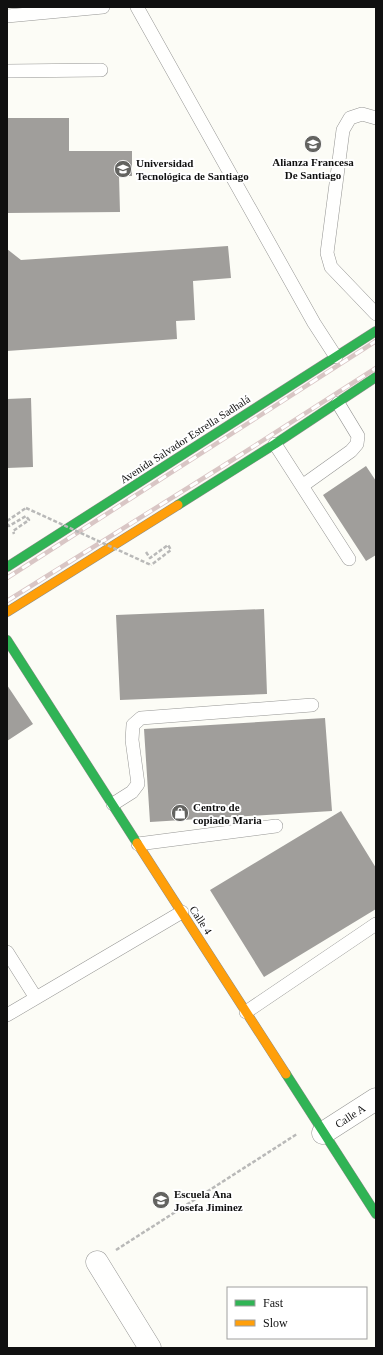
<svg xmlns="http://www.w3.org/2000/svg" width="383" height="1355" viewBox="0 0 383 1355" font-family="'Times New Roman',serif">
<rect width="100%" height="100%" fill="#fcfcf6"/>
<path fill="#a09e9b" d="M7,118H69V151H132V176H119L120,212L7,213Z
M228,246L231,278L193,281L195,320L176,321L177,339L7,351V249L21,260Z
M31,398L33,467L7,468V399Z
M366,466L376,481V555L366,561L323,495Z
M264,609L267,694L120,700L116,615Z
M7,685L33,724L7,741Z
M325,718L332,811L150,822L144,729Z
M341,811L376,868V909L264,977L210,890Z"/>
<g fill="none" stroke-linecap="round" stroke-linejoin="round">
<defs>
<path id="lane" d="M137,7L314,323L336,357
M7,16L103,7
M7,71L101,70
M376,118L362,114L350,118L343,130L327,253L331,267L376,314
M275,444L349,559
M302,486L351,451L357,444L358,436L338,403
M113,804L132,792L138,784L132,740L133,725L141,718L312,705
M138,844L276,826
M7,952L36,998
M246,1012L376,924
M7,1015L182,912"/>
<path id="street" d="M323,1133L376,1099
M97,1262L150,1348"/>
<path id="fast" d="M178,505L275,444L376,377
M7,567L376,331
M7,640L137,843
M286,1074L376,1214"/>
<path id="slow" d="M7,612L178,505
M137,843L286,1074"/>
</defs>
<use href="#lane" stroke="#969694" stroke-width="14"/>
<use href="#street" stroke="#969694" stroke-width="23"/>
<use href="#fast" stroke="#8d8d8a" stroke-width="10"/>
<use href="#slow" stroke="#8d8d8a" stroke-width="10"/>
<path stroke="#b9b9b8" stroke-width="2.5" stroke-dasharray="4 2" stroke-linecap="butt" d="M7,521L26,508
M7,524L9,526L26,516L29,520L13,531L14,534
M146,552L150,558L168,545L171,550L151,565
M116,1250L297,1134"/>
<use href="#lane" stroke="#fffffe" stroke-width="13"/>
<use href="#street" stroke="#fffffe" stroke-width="22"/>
<use href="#fast" stroke="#30b455" stroke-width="9"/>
<use href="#slow" stroke="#ff9f0a" stroke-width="9"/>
<defs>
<path id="rail" d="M7,578L376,341
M7,601L234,459L376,368"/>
</defs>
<use href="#rail" stroke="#d9c6c5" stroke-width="4.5"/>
<use href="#rail" stroke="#fff" stroke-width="3" stroke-dasharray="9" stroke-linecap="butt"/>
<path stroke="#b9b9b8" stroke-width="2.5" stroke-dasharray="4 2" stroke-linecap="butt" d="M26,508L151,565"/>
</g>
<defs>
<symbol id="school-disc" viewBox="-11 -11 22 22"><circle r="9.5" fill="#636360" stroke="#fff"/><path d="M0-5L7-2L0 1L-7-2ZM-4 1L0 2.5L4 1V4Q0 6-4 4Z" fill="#fff"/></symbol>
<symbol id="university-disc" viewBox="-11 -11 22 22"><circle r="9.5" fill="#636360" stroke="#fff"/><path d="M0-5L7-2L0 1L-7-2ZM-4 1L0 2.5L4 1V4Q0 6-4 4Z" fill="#fff"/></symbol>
<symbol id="shop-disc" viewBox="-11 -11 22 22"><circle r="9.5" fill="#636360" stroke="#fff"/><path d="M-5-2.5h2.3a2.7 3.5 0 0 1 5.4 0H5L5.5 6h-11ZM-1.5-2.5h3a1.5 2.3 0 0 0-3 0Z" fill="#fff"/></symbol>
</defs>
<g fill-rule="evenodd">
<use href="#school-disc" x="303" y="134" width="20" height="20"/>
<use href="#university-disc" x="113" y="159" width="20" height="20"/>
<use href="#shop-disc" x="170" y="803" width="20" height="20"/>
<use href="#school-disc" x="151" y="1190" width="20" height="20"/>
</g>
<g text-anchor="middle" stroke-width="4" stroke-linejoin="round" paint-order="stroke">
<g font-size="11" font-weight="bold" fill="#101010" stroke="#fff" text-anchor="start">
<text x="313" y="166" text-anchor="middle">Alianza Francesa<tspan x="313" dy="13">De Santiago</tspan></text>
<text x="136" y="167">Universidad<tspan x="136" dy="13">Tecnológica de Santiago</tspan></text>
<text x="193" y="811">Centro de<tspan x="193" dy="13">copiado Maria</tspan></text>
<text x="174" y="1198">Escuela Ana<tspan x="174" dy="13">Josefa Jiminez</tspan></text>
</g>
<g font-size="11" fill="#101010" stroke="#fff">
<text transform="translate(185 439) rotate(-33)" y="4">Avenida Salvador Estrella Sadhalá</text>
<text transform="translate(201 920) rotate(57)" y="4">Calle 4</text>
<text transform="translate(350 1116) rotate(-33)" y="4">Calle A</text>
</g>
</g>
<rect width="383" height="1355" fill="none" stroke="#101010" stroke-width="16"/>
<rect x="227" y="1287" width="140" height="52" fill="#ffffff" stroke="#9f9f9f"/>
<rect x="235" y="1300" width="20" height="6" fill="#30b455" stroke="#9f9f9f"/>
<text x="263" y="1307" font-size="12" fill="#101010">Fast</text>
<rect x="235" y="1320" width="20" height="6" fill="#ff9f0a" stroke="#9f9f9f"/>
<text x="263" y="1327" font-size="12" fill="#101010">Slow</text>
</svg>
